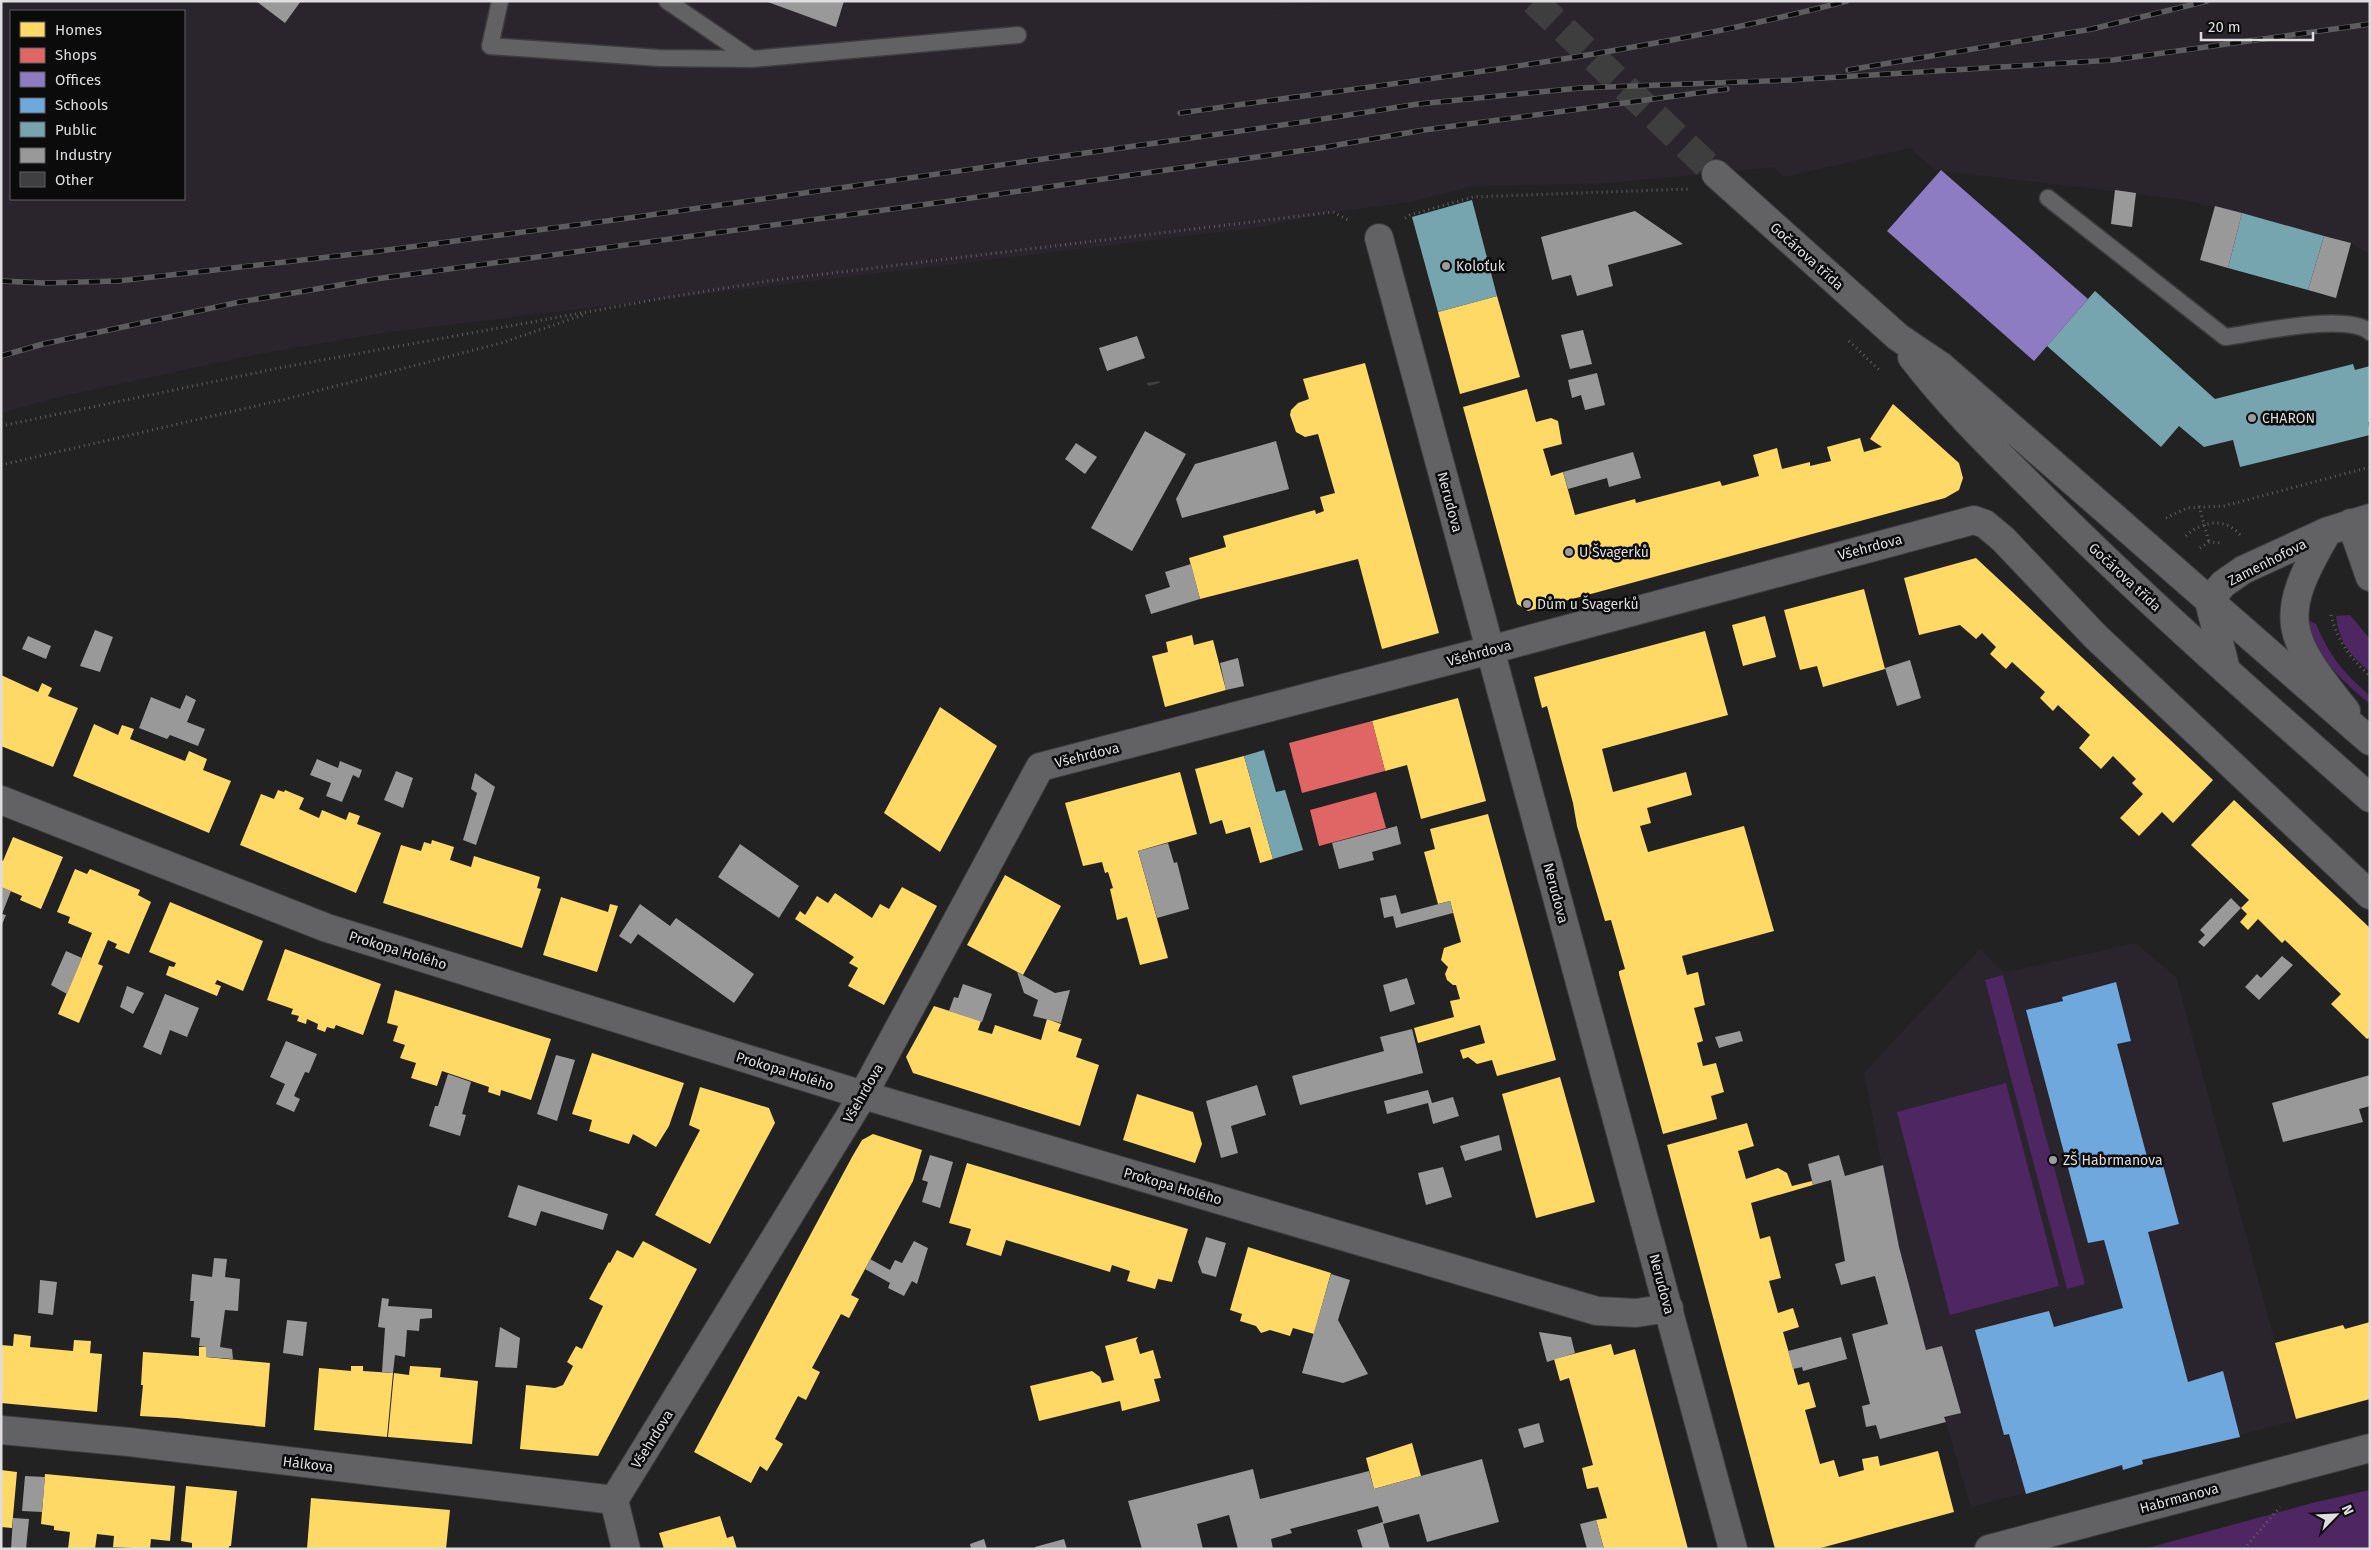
<svg xmlns="http://www.w3.org/2000/svg" width="2371" height="1550" viewBox="0 0 2371 1550" font-family="'Fira Sans',sans-serif">
<rect width="100%" height="100%" fill="#232223"/>
<path fill="#2a252d" fill-rule="evenodd" d="M1,1H1327L1262,11L1334,1H2370V255L2351,243L2186,200L1935,170L1910,148L1784,177L1774,167L1608,183L1474,186L1410,202L1333,212L1261,227L389,332L253,355L59,397L1,413ZM11,11H184V199H11Z
M2135,943L2176,977L2296,1420L1971,1507L1944,1416L1898,1247L1864,1073L1980,949L2005,973Z"/>
<path fill="#4e2661" d="M2350,615L2370,639V672C2350,655 2339,642 2336,616Z
M2308,620L2316,624C2330,657 2343,672 2370,696V704C2343,681 2314,657 2308,620Z
M2003,975L2085,1284L2067,1289L1985,980Z
M2006,1083L2059,1286L1950,1315L1897,1112Z
M2370,1490V1549H2144L2316,1502Z"/>
<path fill="#ffd966" d="M1497,296L1520,377L1460,394L1438,312Z
M1365,363L1439,633L1382,649L1358,559L1200,599L1189,558L1226,547L1223,536L1315,510L1316,514L1324,511L1320,497L1335,493L1318,434L1305,437L1296,432L1290,415L1291,410L1298,403L1309,399L1303,379Z
M1527,389L1536,422L1551,418L1558,421L1562,444L1543,449L1551,476L1563,472L1575,515L1635,499L1636,503L1720,481L1722,486L1759,476L1753,455L1777,448L1782,469L1810,462V466L1831,461L1827,447L1860,438L1864,452L1882,447L1870,439L1893,404L1959,463L1963,478L1959,490L1945,498L1528,611L1517,604L1463,407Z
M1976,558L2213,780L2173,823L2162,812L2139,836L2120,818L2143,794L2132,783L2136,779L2113,756L2101,769L2079,748L2090,735L2058,705L2053,711L2040,698L2045,692L2012,662L2006,669L1990,654L1996,647L1982,633L1976,639L1960,625L1919,635L1904,578Z
M1864,589L1885,669L1823,687L1817,666L1800,670L1784,610Z
M1765,616L1776,657L1743,666L1732,625Z
M1705,631L1728,715L1602,749L1613,792L1686,772L1692,795L1647,808L1651,823L1640,826L1648,852L1744,826L1774,931L1682,956L1687,975L1698,972L1705,1005L1694,1008L1703,1041L1697,1043L1703,1066L1716,1063L1724,1092L1711,1096L1717,1119L1663,1134L1619,974V971L1625,969L1611,920L1605,921L1577,826L1573,803L1547,706L1542,708L1534,677Z
M1192,635L1194,645L1213,640L1226,690L1165,707L1152,656L1168,652L1166,642Z
M1,675L38,692L42,683L52,688L48,696L78,708L53,767L1,746Z
M1458,698L1486,801L1421,819L1407,765L1385,771L1372,721Z
M940,707L997,746L940,852L884,813Z
M94,724L118,735L122,725L134,729L130,739L185,761L189,751L207,759L203,770L231,781L209,833L73,776Z
M1244,756L1273,859L1260,863L1250,827L1226,834L1222,820L1210,824L1195,769Z
M1180,772L1197,834L1138,851L1168,958L1140,965L1127,917L1117,920L1110,889L1113,888L1108,872L1105,873L1102,862L1083,866L1065,803Z
M278,790L284,792L285,790L304,798L299,809L319,818L322,810L346,820L349,812L360,816L357,824L381,833L356,893L240,845L261,794L274,799Z
M2234,800L2370,928V1037L2367,1039L2331,1004L2341,994L2285,940L2282,943L2258,919L2248,930L2240,922L2247,914L2241,908L2249,900L2191,845Z
M1488,814L1556,1060L1497,1076L1492,1060L1477,1064L1468,1057L1463,1059L1460,1050L1485,1043L1480,1025L1418,1043L1414,1028L1454,1017L1450,1001L1460,999L1456,985H1453L1447,980L1445,974L1448,967L1441,960L1444,948L1461,942L1450,901L1438,904L1424,852L1435,849L1430,829Z
M13,837L63,857L41,909L20,900L22,896L1,887V860L3,861Z
M432,840L454,847L450,860L471,867L474,856L540,877L537,888L541,889L522,948L383,903L401,845L421,851L424,842L431,844Z
M75,869L87,874L90,869L140,890L138,895L151,902L129,954L115,948L117,944L108,940L98,964L103,966L79,1023L58,1014L92,933L68,923L70,917L57,912Z
M1005,875L1061,906L1023,975L967,945Z
M902,887L937,906L884,1005L848,986L858,968L849,963L854,957L795,919L800,911L805,915L817,896L828,903L835,893L872,918L880,904L889,909Z
M561,897L608,912L610,904L618,906L597,972L543,955Z
M170,902L263,941L243,991L217,980L215,984L221,986L217,996L166,975L169,966L174,967L176,963L149,952Z
M285,949L381,984L363,1035L336,1025L334,1029L327,1027L325,1032L317,1029L318,1024L307,1019L306,1024L297,1021L299,1016L291,1014L293,1009L267,1000Z
M395,990L551,1039L531,1100L501,1090L500,1096L488,1092L489,1087L442,1071L437,1086L411,1078L416,1063L400,1058L405,1045L393,1041L398,1026L387,1023Z
M934,1006L981,1021L978,1030L992,1034L995,1025L1041,1040L1047,1019L1061,1024L1058,1031L1082,1039L1076,1057L1099,1065L1080,1126L913,1073L906,1057Z
M592,1053L684,1083L669,1126L656,1147L633,1134L629,1144L589,1131L592,1120L572,1114Z
M1560,1077L1595,1202L1536,1218L1502,1094Z
M700,1087L769,1108L775,1123L710,1244L655,1215L700,1130L689,1125Z
M1137,1094L1193,1112L1202,1144L1195,1163L1123,1140Z
M1747,1123L1754,1146L1738,1151L1746,1179L1778,1168L1787,1173L1792,1186L1812,1181L1813,1185L1751,1203L1760,1239L1770,1236L1781,1278L1769,1281L1778,1313L1793,1308L1799,1327L1783,1332L1798,1385L1809,1382L1816,1407L1805,1410L1820,1464L1834,1460L1839,1477L1864,1470L1862,1459L1878,1456L1880,1466L1938,1451L1954,1512L1817,1549H1775L1667,1145Z
M873,1134L922,1150L913,1181L851,1295L859,1299L849,1318L841,1314L812,1368L820,1372L806,1400L798,1396L775,1439L783,1444L767,1471L760,1466L751,1483L694,1452L852,1157L862,1140Z
M967,1163L1188,1229L1172,1282L1158,1279L1155,1289L1127,1281L1130,1271L1112,1265L1110,1272L1006,1240L1001,1256L966,1245L971,1229L949,1223Z
M643,1241L697,1269L598,1456L520,1449L526,1385L555,1388L563,1385L573,1366L567,1362L576,1346L582,1349L603,1306L589,1299L609,1262L610,1263L617,1250L633,1258Z
M1248,1247L1331,1273L1314,1334L1293,1328L1290,1336L1270,1330L1261,1333L1256,1326L1240,1321L1242,1314L1230,1310Z
M2370,1322V1399L2296,1419L2275,1343L2343,1325L2345,1329Z
M14,1334L31,1336L30,1347L73,1351L74,1340L91,1341L90,1353L102,1354L97,1412L1,1403V1345L13,1346Z
M1138,1337L1136,1340L1140,1354L1153,1350L1161,1378L1154,1379L1160,1401L1122,1411L1120,1401L1039,1421L1030,1386L1092,1371L1100,1377L1102,1383L1114,1380L1105,1346Z
M1611,1344L1614,1355L1635,1349L1688,1549H1604L1596,1520L1607,1518L1598,1487L1587,1489L1582,1468L1593,1465L1569,1378L1560,1381L1554,1359Z
M199,1347H206V1357L270,1363L265,1427L177,1418L140,1416L143,1385H141L143,1352L199,1356Z
M351,1366H363V1371L393,1373L387,1437L314,1430L319,1368L351,1371Z
M410,1366L441,1368L440,1377L478,1381L472,1444L388,1437L394,1373L409,1375Z
M1412,1443L1421,1476L1374,1489L1366,1458Z
M1,1470L17,1472L12,1528L1,1527Z
M45,1474L175,1486L170,1541L151,1539L150,1549L113,1547L114,1536L97,1534L95,1549H68L70,1532L54,1530V1526L41,1524Z
M186,1486L237,1491L231,1546H229V1549H192V1543L181,1541Z
M311,1498L450,1510L446,1549H307Z
M720,1516L727,1538L733,1536L737,1549H664L659,1533Z"/>
<path fill="#e06666" d="M1372,721L1385,771L1302,793L1289,743Z
M1376,792L1386,828L1319,846L1310,810Z"/>
<path fill="#8e7cc3" d="M1941,170L2088,299L2034,361L1887,231Z"/>
<path fill="#6fa8dc" d="M2116,982L2131,1041L2117,1044L2150,1168L2163,1165L2179,1224L2148,1232L2188,1382L2223,1371L2240,1437L2142,1460L2143,1464L2123,1470L2122,1465L2026,1494L2009,1434L2004,1435L1975,1330L2049,1311L2054,1327L2123,1308L2104,1240L2088,1243L2026,1010L2063,1001L2062,997Z"/>
<path fill="#76a5af" d="M1472,200L1497,296L1438,312L1412,217Z
M2242,213L2324,236L2308,290L2228,268Z
M2095,291L2215,399L2353,364L2355,370L2370,366V422H2368L2370,435L2240,467L2233,440L2204,447L2179,426L2161,447L2047,346Z
M1264,750L1276,792L1285,790L1303,850L1273,859L1244,756Z"/>
<path fill="#999" d="M256,1H301L285,23Z
M765,1H844L836,27Z
M2115,190L2136,193L2132,227L2111,224Z
M2215,206L2242,213L2228,268L2200,260Z
M1635,211L1683,244L1608,265L1613,286L1577,296L1571,275L1552,280L1541,237Z
M2324,236L2351,243L2336,298L2308,290Z
M1583,330L1592,364L1570,369L1561,335Z
M1137,336L1145,358L1107,371L1099,348Z
M1597,373L1605,405L1585,410L1581,395L1572,398L1568,380Z
M1145,431L1186,454L1132,551L1091,528Z
M1276,441L1289,489L1182,518L1176,499L1195,464Z
M1076,443L1097,457L1085,474L1065,459Z
M1633,452L1641,478L1609,487L1607,478L1568,489L1563,472Z
M1191,564L1200,599L1151,614L1145,595L1170,587L1165,572Z
M95,630L113,637L100,672L80,666Z
M28,636L51,646L46,659L22,649Z
M1238,658L1244,686L1226,690L1220,663Z
M1910,660L1921,698L1897,706L1885,668Z
M186,695L196,700L187,722L205,729L198,746L170,735L167,739L139,728L151,697L180,709Z
M317,759L338,768L340,761L362,770L359,778L353,775L342,802L326,796L331,783L310,775Z
M396,771L413,778L403,808L384,800Z
M475,773L495,787L476,845L463,840L477,793L471,789Z
M1397,826L1401,844L1372,852L1374,860L1339,869L1332,843Z
M1168,843L1174,863L1177,862L1189,909L1157,918L1138,851Z
M740,844L799,886L779,918L718,877Z
M1,887L11,891L2,914L6,915L1,927Z
M1396,895L1401,914L1450,901L1453,913L1396,928L1393,916L1384,918L1380,898Z
M2231,898L2241,908L2204,947L2198,942L2205,935L2200,930Z
M640,904L670,926L676,918L754,974L734,1003L638,934L631,944L619,936Z
M66,951L82,958L67,994L51,985Z
M2282,956L2293,965L2259,1000L2245,987L2257,974L2261,978Z
M1017,972L1055,993L1070,990L1061,1023L1033,1016L1038,1000L1024,993Z
M1407,978L1415,1004L1390,1012L1383,985Z
M963,984L992,994L982,1022L949,1011L954,997L958,998Z
M127,986L144,993L133,1014L120,1007Z
M165,994L199,1008L187,1037L170,1030L161,1055L143,1047Z
M1412,1029L1423,1073L1300,1105L1292,1076L1384,1051L1380,1037Z
M1740,1031L1743,1041L1719,1048L1715,1037Z
M286,1041L317,1054L309,1073L305,1072L294,1096L300,1099L294,1112L276,1104L285,1084L270,1077Z
M556,1055L575,1060L557,1121L537,1114Z
M448,1074L471,1082L462,1114L466,1115L460,1136L429,1126L435,1106H438Z
M2370,1075V1106L2359,1109L2363,1122L2283,1142L2272,1103Z
M1257,1085L1266,1115L1231,1126L1238,1153L1221,1158L1206,1101Z
M1428,1090L1432,1103L1453,1097L1459,1116L1433,1124L1428,1103L1387,1114L1384,1101Z
M1499,1135L1502,1150L1465,1161L1460,1146Z
M930,1155L953,1162L940,1208L922,1202L928,1182L922,1180Z
M1839,1155L1845,1176L1883,1165L1899,1247L1926,1350L1942,1346L1961,1413L1944,1417L1946,1422L1880,1439L1876,1425L1866,1427L1862,1406L1870,1404L1852,1334L1888,1324L1875,1276L1841,1285L1835,1264L1845,1261L1831,1180L1813,1185L1808,1164Z
M1443,1167L1452,1197L1426,1205L1418,1173Z
M518,1185L608,1214L603,1230L541,1211L536,1226L508,1217Z
M1206,1237L1226,1243L1216,1277L1202,1273L1198,1262Z
M914,1241L928,1248L917,1284L912,1281L904,1296L888,1288L890,1283L865,1269L870,1259L890,1270L895,1260L902,1263Z
M214,1258L227,1259L225,1277L240,1279L238,1311L225,1310L220,1347L232,1349L233,1359L206,1357V1347L199,1346L200,1338L191,1337L194,1301H190L192,1274L212,1277Z
M1331,1274L1350,1280L1338,1320L1368,1374L1343,1383L1302,1373Z
M40,1280L57,1282L53,1315L38,1313Z
M382,1298L389,1299L388,1306L432,1309V1318L420,1319L419,1331L407,1330L405,1357L395,1355L393,1373L382,1372L385,1328L378,1327Z
M287,1320L307,1322L303,1356L283,1353Z
M500,1327L520,1338L517,1368L495,1367Z
M1539,1332L1571,1337L1575,1353L1547,1362Z
M1841,1337L1847,1359L1803,1371L1802,1367L1793,1369L1788,1351Z
M1539,1423L1544,1442L1524,1448L1518,1429Z
M1482,1459L1499,1522L1427,1542L1419,1514L1383,1524L1390,1549H1363L1357,1530L1383,1522L1378,1506L1290,1529L1292,1533L1271,1539L1273,1549H1238L1229,1515L1197,1524L1203,1549H1142L1128,1501L1253,1469L1260,1499L1369,1471L1374,1489Z
M25,1476L45,1477L42,1512L22,1511Z
M13,1518L29,1519L26,1549H11Z
M1596,1520L1604,1549H1587L1580,1524Z
M984,1539L987,1549H971L970,1544Z
M1064,1539L1067,1549H1035V1547Z"/>
<path fill="#3f3e40" d="M1159,381L1160,383L1148,386L1147,383Z"/>
<g fill="none" stroke-linecap="round" stroke-linejoin="round">
<path stroke="#3f3e3f" stroke-width="28" stroke-dasharray="28 14" stroke-linecap="butt" d="M1534,1L1716,174"/>
<defs>
<path id="lane" d="M500,1L490,46L659,58L752,59
M667,1L752,59L1018,35
M2048,198L2225,337C2257,333 2346,312 2370,332"/>
<path id="street" d="M1379,238L1733,1549
M2351,523L2370,577
M2328,531C2277,617 2285,635 2346,711
M2226,670L2209,601L2223,584L2243,570L2328,531L2370,518
M1,800L327,928L863,1095L1597,1311L1636,1313L1669,1308
M1,1430L129,1442L614,1500
M626,1549L614,1500L863,1095L1040,767L1490,650L1974,520L1985,524L2003,539L2095,636L2370,895
M1989,1549L2370,1448"/>
<path id="secondary" d="M1716,174L1898,337L1941,366L2370,741
M1912,357C1954,412 2003,458 2051,506C2154,608 2262,703 2370,798"/>
</defs>
<use href="#lane" stroke="#3e3d3e" stroke-width="19"/>
<use href="#street" stroke="#3e3d3e" stroke-width="30"/>
<use href="#secondary" stroke="#3e3d3e" stroke-width="30"/>
<path stroke="#616061" stroke-width="3" stroke-dasharray="1 4" stroke-linecap="butt" d="M1405,218L1410,215L1473,197L1688,189
M1849,341L1880,371
M1,426L284,367L664,298L775,280L1333,212L1350,221
M1,465L286,399L501,343L586,314
M2199,506L2209,542
M2166,518L2187,508L2224,506L2370,467
M2186,536C2201,521 2226,517 2240,535
M2200,548L2209,542L2222,543
M2331,615C2337,640 2350,658 2370,676
M2244,1549L2280,1507"/>
<use href="#lane" stroke="#626163" stroke-width="16"/>
<use href="#street" stroke="#626163" stroke-width="28"/>
<use href="#secondary" stroke="#626163" stroke-width="28"/>
<defs>
<path id="rail" d="M1848,70L2092,29L2207,1
M1180,113C1403,81 1629,58 1847,1
M1,281L44,283L118,281L372,252L636,217L1310,121L1418,104L1580,88L1790,80L2113,60L2370,24
M1,356L43,344L240,302L375,279L943,202L1320,148L1424,130L1727,89"/>
</defs>
<use href="#rail" stroke="#5d5c5e" stroke-width="5.5"/>
<use href="#rail" stroke="#0c0b0c" stroke-width="4" stroke-dasharray="11" stroke-linecap="butt"/>
</g>
<g fill="#9d9c9e" stroke="#0c0b0c" stroke-width="2">
<circle cx="1446" cy="266" r="5"/>
<circle cx="2252" cy="418" r="5"/>
<circle cx="1569" cy="552" r="5"/>
<circle cx="1527" cy="604" r="5"/>
<circle cx="2053" cy="1160" r="5"/>
</g>
<g text-anchor="middle" stroke-width="5" stroke-linejoin="round" paint-order="stroke">
<g font-size="14" fill="#dfdde0" stroke="#0c0b0c">
<text transform="translate(1807 256) rotate(42)" y="5">Gočárova třída</text>
<text transform="translate(1450 502) rotate(75)" y="5">Nerudova</text>
<text transform="translate(1870 547) rotate(-15)" y="5">Všehrdova</text>
<text transform="translate(2267 562) rotate(-27)" y="5">Zamenhofova</text>
<text transform="translate(2125 577) rotate(43)" y="5">Gočárova třída</text>
<text transform="translate(1479 653) rotate(-15)" y="5">Všehrdova</text>
<text transform="translate(1087 755) rotate(-14)" y="5">Všehrdova</text>
<text transform="translate(1556 893) rotate(75)" y="5">Nerudova</text>
<text transform="translate(398 950) rotate(17)" y="5">Prokopa Holého</text>
<text transform="translate(785 1071) rotate(17)" y="5">Prokopa Holého</text>
<text transform="translate(863 1093) rotate(-60)" y="5">Všehrdova</text>
<text transform="translate(1173 1186) rotate(16)" y="5">Prokopa Holého</text>
<text transform="translate(1662 1284) rotate(75)" y="5">Nerudova</text>
<text transform="translate(652 1439) rotate(-58)" y="5">Všehrdova</text>
<text transform="translate(308 1464) rotate(7)" y="5">Hálkova</text>
<text transform="translate(2179 1498) rotate(-15)" y="5">Habrmanova</text>
</g>
<g font-size="14" fill="#dfdde0" stroke="#0c0b0c" text-anchor="start">
<text x="1456" y="271">Koloťuk</text>
<text x="2262" y="423">CHARON</text>
<text x="1579" y="557">U Švagerků</text>
<text x="1537" y="609">Dům u Švagerků</text>
<text x="2063" y="1165">ZŠ Habrmanova</text>
</g>
</g>
<rect width="2371" height="1550" fill="none" stroke="#dfdde0" stroke-width="5"/>
<rect x="10" y="10" width="175" height="190" fill="#0c0b0c" stroke="#605f61"/>
<rect x="20" y="22" width="25" height="15" fill="#ffd966" stroke="#605f61"/>
<text x="55" y="35" font-size="15" fill="#dfdde0">Homes</text>
<rect x="20" y="48" width="25" height="15" fill="#e06666" stroke="#605f61"/>
<text x="55" y="60" font-size="15" fill="#dfdde0">Shops</text>
<rect x="20" y="72" width="25" height="15" fill="#8e7cc3" stroke="#605f61"/>
<text x="55" y="85" font-size="15" fill="#dfdde0">Offices</text>
<rect x="20" y="98" width="25" height="15" fill="#6fa8dc" stroke="#605f61"/>
<text x="55" y="110" font-size="15" fill="#dfdde0">Schools</text>
<rect x="20" y="122" width="25" height="15" fill="#76a5af" stroke="#605f61"/>
<text x="55" y="135" font-size="15" fill="#dfdde0">Public</text>
<rect x="20" y="148" width="25" height="15" fill="#999999" stroke="#605f61"/>
<text x="55" y="160" font-size="15" fill="#dfdde0">Industry</text>
<rect x="20" y="172" width="25" height="15" fill="#3f3e40" stroke="#605f61"/>
<text x="55" y="185" font-size="15" fill="#dfdde0">Other</text>
<g transform="translate(2336 1515) rotate(66)" stroke="#0c0b0c" stroke-width="4" paint-order="stroke">
<path d="M0-4L9 19L0 12L-9 19Z" fill="#dfdde0"/>
<text y="-8" font-size="14" font-weight="bold" text-anchor="middle" fill="#dfdde0">N</text>
</g>
<path d="M2201 32v8h112v-8" fill="none" stroke="#dfdde0" stroke-width="2.5"/>
<text x="2208" y="32" font-size="15" fill="#dfdde0" stroke="#0c0b0c" stroke-width="4" paint-order="stroke">20 m</text>
</svg>
